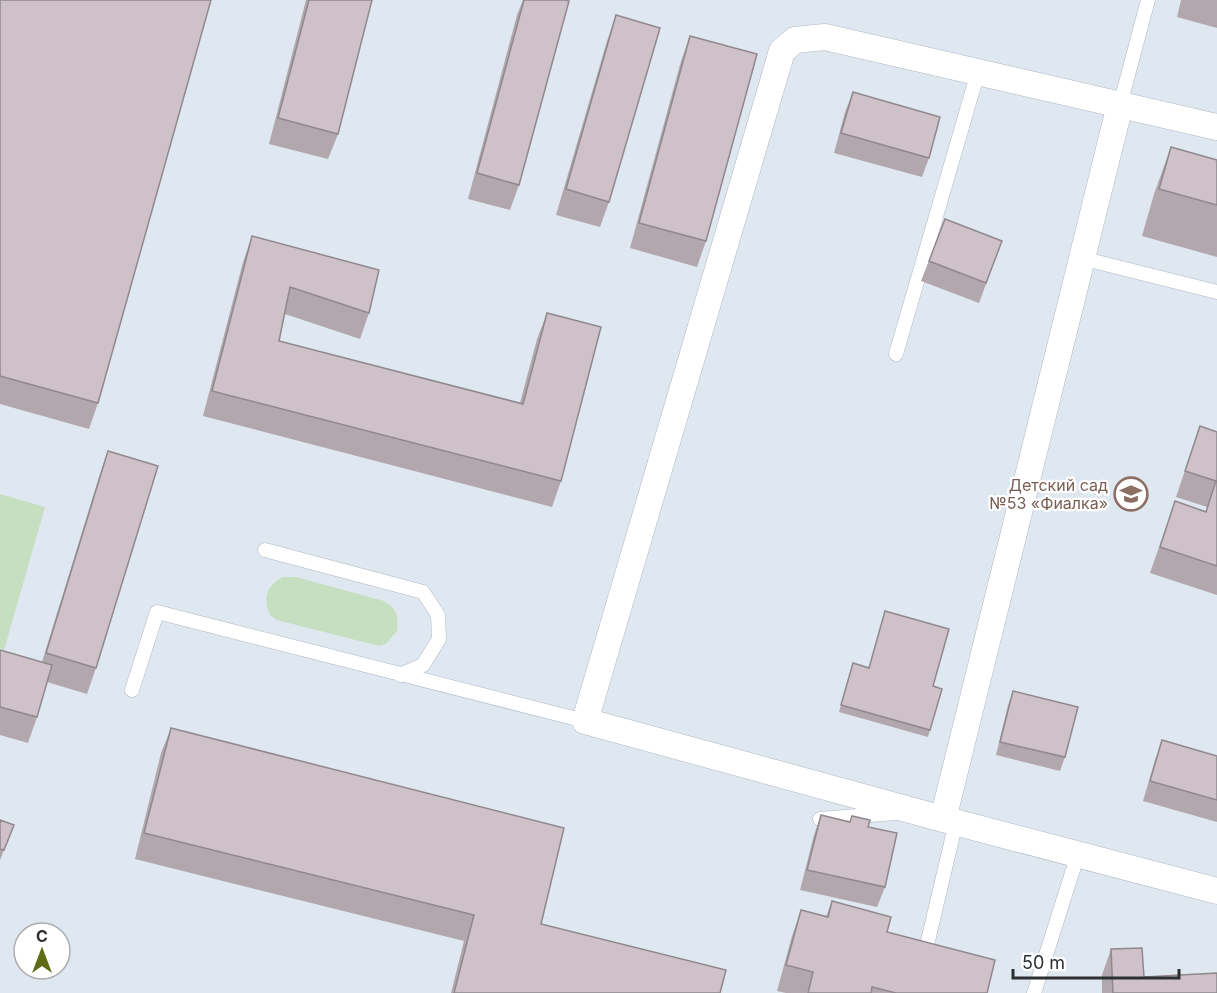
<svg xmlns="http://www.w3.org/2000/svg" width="1217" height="993" viewBox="0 0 1217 993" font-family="Inter,sans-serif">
<rect width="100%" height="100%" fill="#dfe8f1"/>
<path fill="#c6dfc1" d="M0,494L45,507L4,650L0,648Z
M283,577H296L384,601C397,608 399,617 397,631L386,644L379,646L277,620L270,615C263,598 266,586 283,577Z"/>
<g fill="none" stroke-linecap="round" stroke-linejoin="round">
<defs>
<path id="service" d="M1120,105L1148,0
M1081,258L1217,292
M896,354L978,72
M265,550L423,592L438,615L439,639L423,665L400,675
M132,690L157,612L585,721
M820,819L895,813
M927,945L956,822
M1034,993L1078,854"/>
<path id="minor" d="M1217,127L825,37L795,40L782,51L585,721L943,819L1217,891
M943,819L1120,105"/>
</defs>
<use href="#service" stroke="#b0b8c1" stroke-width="15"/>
<use href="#minor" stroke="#b0b8c1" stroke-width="27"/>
<use href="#service" stroke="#fff" stroke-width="14"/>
<use href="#minor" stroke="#fff" stroke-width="26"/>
</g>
<path fill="#b1a7ac" d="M0,0L98,403L89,429L0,404Z
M306,0H372L338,134L328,159L269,144Z
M523,0H565L519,185L510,210L468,199L517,15Z
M1181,0H1217V28L1177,17Z
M616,15L609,202L600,227L556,215L607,41Z
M690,36L706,241L697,267L630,248L681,61Z
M853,92L929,158L922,177L834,153L845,112Z
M1171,147L1217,160V257L1142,236L1154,194Z
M945,219L1002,241L979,303L921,281Z
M252,236L369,313L360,339L285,314L279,341L520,403L537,339L547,313L561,481L552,507L203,416L243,262Z
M1200,426L1217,432V595L1150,573L1175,501L1206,511L1207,507L1176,497Z
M108,451L96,668L87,694L47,682L37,717L28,743L0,735V650L42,662L99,477Z
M885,611L933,686L930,730L928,737L839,712L853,663L869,668Z
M1013,691L1065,757L1060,771L996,755L1008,705Z
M171,728L541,924L720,993H451L464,941L135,859L161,753Z
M1162,740L1217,756V822L1143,801L1155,760Z
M821,815L850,822L852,816L868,827L885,887L877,907L800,890L814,835Z
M0,820L14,825L0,860Z
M832,901L887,932L987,993H786L777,991L792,936L801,910L826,917Z
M1111,949L1144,977L1217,993H1102V975Z"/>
<path fill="#cec2c8" stroke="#90888c" stroke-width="1.5" d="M0,0H211L98,403L0,376Z
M309,0H372L338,134L278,118Z
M524,0H565L569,1L519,185L477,173Z
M616,15L660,28L609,202L566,189Z
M690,36L757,54L706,241L639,223Z
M853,92L940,117L929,158L841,133Z
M1171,147L1217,160V205L1159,189Z
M945,219L1002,241L986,283L929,261Z
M252,236L379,270L369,313L290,287L279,341L523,404L547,313L601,327L561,481L212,391Z
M1200,426L1217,432V566L1160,547L1175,501L1206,512L1216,481L1185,471Z
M108,451L158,466L96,668L46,653Z
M885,611L949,629L933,686L942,689L930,730L841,705L853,663L869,668Z
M0,650L52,665L37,717L0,707Z
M1013,691L1078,707L1065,757L1000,742Z
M171,728L564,828L541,924L726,970L720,993H454L474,915L144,833Z
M1162,740L1217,756V800L1150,781Z
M821,815L850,822L852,816L870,820L868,827L897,833L885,887L807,870Z
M0,820L14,825L4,850L0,849Z
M832,901L891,917L887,932L995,960L987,993H896L872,987L871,993H808L813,972L786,965L801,910L828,917Z
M1142,948L1144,977L1217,973V993H1113L1111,949Z"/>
<defs>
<symbol id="school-ring" viewBox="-11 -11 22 22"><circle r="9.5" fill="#fff" stroke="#8d6e63" stroke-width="1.5"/><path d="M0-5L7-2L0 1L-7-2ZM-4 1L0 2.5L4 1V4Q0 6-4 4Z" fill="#8d6e63"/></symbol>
</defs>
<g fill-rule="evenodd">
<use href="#school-ring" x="1112" y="475" width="38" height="38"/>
</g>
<g text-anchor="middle" stroke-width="4.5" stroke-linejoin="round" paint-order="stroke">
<g font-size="16" fill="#785e54" stroke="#fff" text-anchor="end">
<text x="1108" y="491">Детский сад<tspan x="1108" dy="18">№53 «Фиалка»</tspan></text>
</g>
</g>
<g transform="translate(42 951)"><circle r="28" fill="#ffffff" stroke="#abacad" stroke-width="1.5"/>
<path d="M0-4.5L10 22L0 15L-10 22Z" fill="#5f6c15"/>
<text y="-9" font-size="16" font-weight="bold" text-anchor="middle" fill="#2c3033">С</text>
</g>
<path d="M1013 969v9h166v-9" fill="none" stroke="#2c3033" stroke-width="3"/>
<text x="1022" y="969" font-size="18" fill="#2c3033" stroke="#ffffff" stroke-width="4.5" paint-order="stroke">50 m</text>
</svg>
